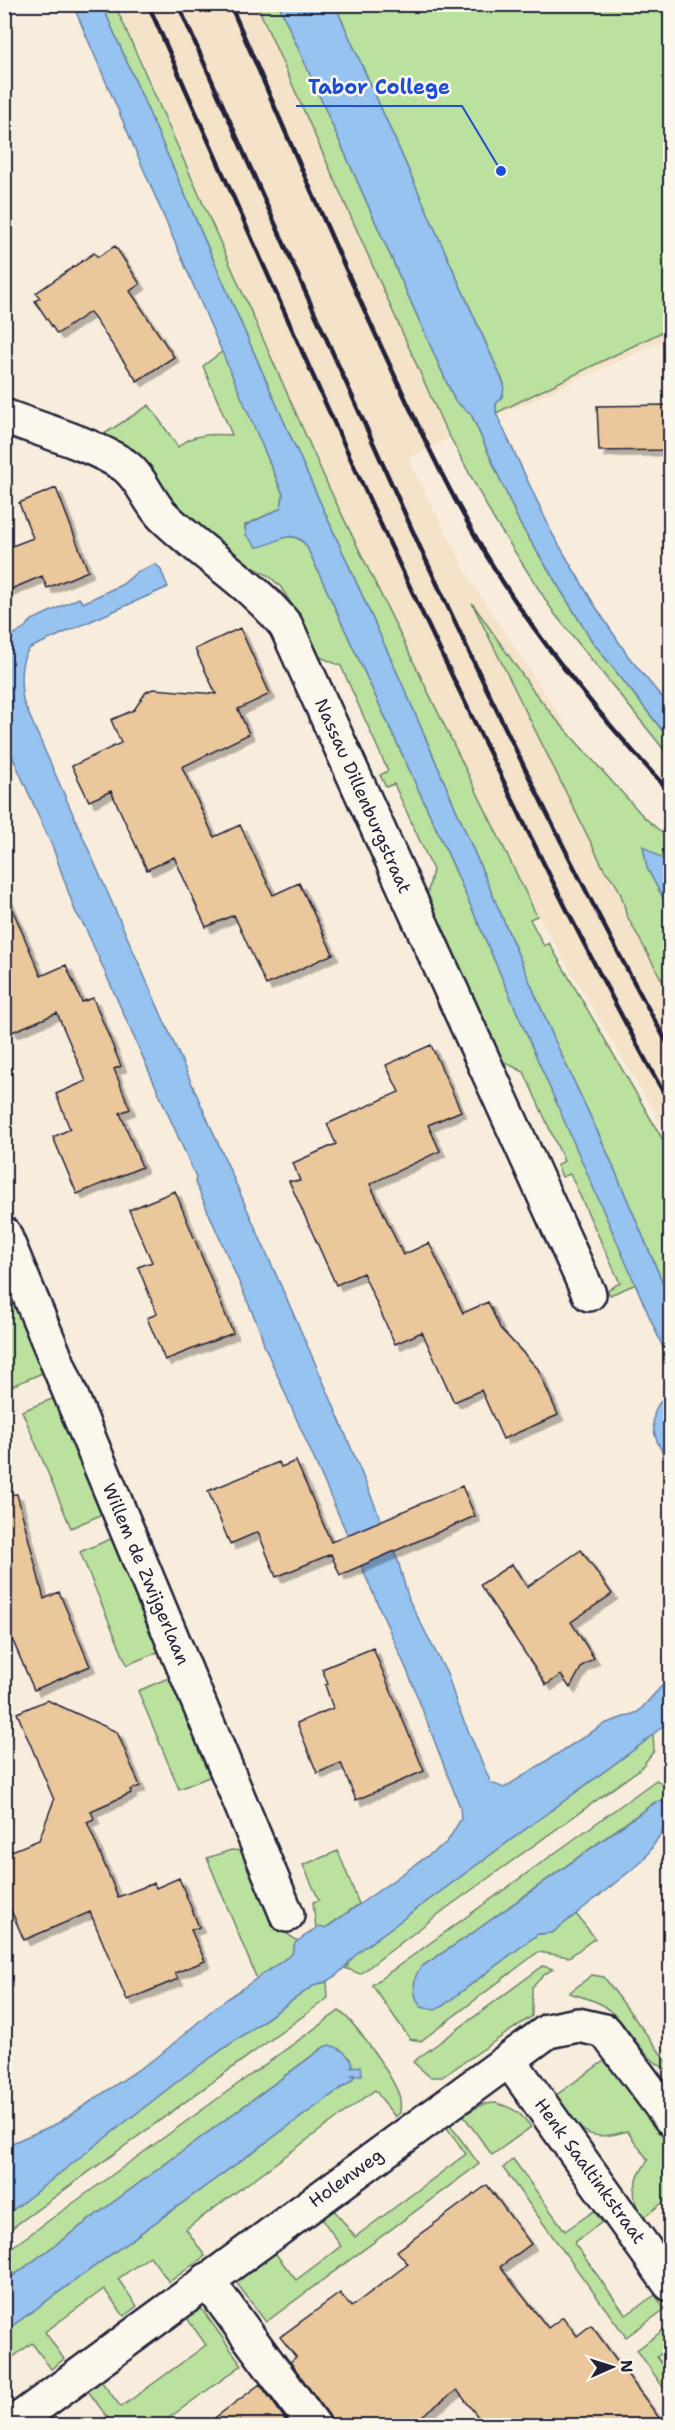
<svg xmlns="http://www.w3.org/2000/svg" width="675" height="2430" viewBox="0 0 675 2430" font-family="'Shantell Sans',sans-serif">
<defs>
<filter id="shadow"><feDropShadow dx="5.5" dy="5.5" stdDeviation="0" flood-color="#0004"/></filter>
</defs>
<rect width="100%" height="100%" fill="#f8eddc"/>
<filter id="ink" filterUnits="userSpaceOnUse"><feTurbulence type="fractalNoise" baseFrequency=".0167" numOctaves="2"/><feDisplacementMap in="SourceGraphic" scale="12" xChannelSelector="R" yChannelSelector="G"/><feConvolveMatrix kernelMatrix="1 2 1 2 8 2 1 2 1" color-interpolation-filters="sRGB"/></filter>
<g filter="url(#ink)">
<path fill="#f4e2c9" d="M117,5H670V338L451,437L408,459L472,583L609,790L647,868L670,911V1139L519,883L330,490Z"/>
<path fill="#bae19d" stroke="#6e826c" stroke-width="1.5" d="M102,5H115L330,490L537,916L530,919L544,946L549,943L670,1152V1300L607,1152L555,1041L408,697L289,433Z
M257,5H279L455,401L471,414L520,524L592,641L670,740V757L554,613L493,518L442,422Z
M335,5H670V328L496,413V404L503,395L504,384Z
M223,351L283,495L282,508L245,525V529L277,540C288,533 300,537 307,547L452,863L636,1284L610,1295L607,1290L620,1283L570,1174L562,1177L557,1165L564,1161L524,1072L502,1061L427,895L433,870L394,784L386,787L380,775L388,771L341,666L318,656L305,626L280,586L269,576L220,548L194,521L187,518L154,483L140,457L98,438L149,405L178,447C193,433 212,434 232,435L203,366Z
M472,603L532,689L554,717L643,816L670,840V864L644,847L647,868L670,911V995L626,914C623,897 618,883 605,871Z
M4,1269L47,1371L12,1386L5,1368Z
M57,1397L105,1513L71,1528L22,1411Z
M115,1537L162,1650L127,1665L80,1552Z
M173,1676L214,1775L179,1789L138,1691Z
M653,1733L654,1751L640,1769L448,1907L360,1974L345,1968L348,1966L349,1960L362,1949L643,1743Z
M656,1780C675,1789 670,1799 670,1818V1811L661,1802H655L467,1937L421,1967L441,2007L538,1934L552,1933L576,1914L595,1938L569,1957L538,1952L421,2041L410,2039L372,1985Z
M231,1850L244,1851C257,1883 266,1925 298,1941L295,1944L292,1954L257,1979L207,1858Z
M338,1851L359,1904L325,1928H316L313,1902L319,1900L303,1865Z
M543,1966L553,1969L545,1974L532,1987V2016L442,2077H430L413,2062Z
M592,1975L604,1977L670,2066V2071C639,2058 631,2025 604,2006C595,2000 580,1996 569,1993Z
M327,1982L328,1998L5,2233V2216L183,2077L316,1984Z
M339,2011C354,2020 397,2082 400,2099C401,2104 400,2109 400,2113L395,2117L375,2090L186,2229L205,2256L169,2282L150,2256L118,2279L137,2306L124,2316L104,2289L45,2332L64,2359L51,2369L32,2343L5,2363V2331L351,2081L354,2076L350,2077V2067L324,2047L5,2282L4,2253Z
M604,2061L612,2068L670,2146V2197L644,2217C627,2198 635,2178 648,2160L627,2131C584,2145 579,2128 555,2096Z
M496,2103C514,2108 521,2113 531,2127L492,2155L463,2115L483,2104Z
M450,2125L479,2164L266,2322L236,2282L275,2253L296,2280L341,2246L322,2219L334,2210L355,2237L466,2154L447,2128Z
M513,2159L565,2231L594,2211L602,2222L574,2243L626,2315L655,2295L665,2309L626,2337L503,2168Z
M201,2308L242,2365L159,2425H96L107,2417L88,2391L101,2381L121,2407L206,2345L187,2318Z
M670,2325V2347L657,2357L670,2375V2397L637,2350Z"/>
<path fill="#96c3f0" stroke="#6883a8" stroke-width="1.5" d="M73,5H102L289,433L408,697L555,1041L607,1152L670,1300V1364L452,863L307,547C291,524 276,546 257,547L246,535L245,526L281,508L283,494Z
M279,5H335L504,384L503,395L496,404V413L553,535L592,601L628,656L670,707V740L592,641L520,524L471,414L455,401Z
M155,564L160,568L168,587L30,648C18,660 21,686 23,701L330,1397L398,1561L409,1600L448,1676L457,1705L491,1783L504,1788L604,1724L638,1712L670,1677V1720L643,1743L362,1949C347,1961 337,1983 316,1984L183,2077L5,2216V2146L58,2123L84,2106L160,2055L217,2006L292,1954L295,1943L319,1926L326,1928L447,1842L461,1819L460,1807L409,1675L264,1345L260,1330L195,1182L196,1177L85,927L75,911L53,848L5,740V639L22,630L32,620L79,598L83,603L123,584L137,572Z
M643,846L670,864V911L647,868Z
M670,1389V1465C659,1447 646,1426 658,1405C662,1399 668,1396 670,1389Z
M661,1801L669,1808L670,1819L644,1860L552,1933L538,1934L441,2007L435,2010L421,2007C412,1995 412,1978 421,1967L467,1937L656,1802Z
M329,2045C342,2048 348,2054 353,2065L350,2067L361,2066L362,2075H350L355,2076L351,2081L5,2331V2282L324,2047Z"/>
<path fill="#ebc79c" stroke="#22223b" stroke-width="1.5" filter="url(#shadow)" d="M115,246L140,284L130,291L174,357L137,381L90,312L57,334L35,301L40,298L36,293L94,253L98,257Z
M667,405V450L599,451L597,406Z
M56,488L88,571L47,588L42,576L4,592V549L33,538L19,503Z
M240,628L270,694L238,709L249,734L182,767L214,837L240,825L273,895L299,883L333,954L266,985L234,915L206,927L174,857L147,870L111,791L89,801L72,766L121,743L111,720L134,710L146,692L153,689L216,694L195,649Z
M4,890L41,976L66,965L82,1002L93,998L121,1066L114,1069L130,1109L120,1113L142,1167L77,1194L53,1137L70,1129L56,1094L86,1081L57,1013L12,1032L4,1013Z
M431,1045L461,1111L428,1125L440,1151L370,1184L403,1255L429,1243L463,1313L488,1302L500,1328L538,1369L558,1415L503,1439L481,1390L454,1402L422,1332L395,1344L363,1273L336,1285L289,1181H300L293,1163L336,1144L327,1124L399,1092L386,1065Z
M175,1191L233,1333L165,1360L147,1318L157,1314L138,1267L152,1262L129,1210Z
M296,1461L331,1542L462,1486L475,1516L340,1575L331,1554L276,1577L258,1532L230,1544L208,1491L279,1462L281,1467Z
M17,1494L44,1599L59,1592L90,1666L34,1690L4,1620V1495Z
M581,1550L612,1594L571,1622L594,1658L582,1666L570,1688L561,1675L546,1685L480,1585L512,1564L527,1587Z
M373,1648L424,1771L356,1800L341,1763L317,1773L297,1723L333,1708L325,1685L328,1684L322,1669Z
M47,1700L117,1732L140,1786L130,1790L131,1793L91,1811L94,1819L87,1822L118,1897L154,1883L156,1888L179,1878L199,1927L191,1930L205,1961L175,1973L178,1979L127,2000L90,1912L24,1940L4,1894V1854L39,1840L54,1800L17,1713Z
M487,2185L531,2244L500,2267L548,2328L563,2317L577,2336L591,2325L665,2426H485L457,2390L408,2426H332L329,2415L290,2362L296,2357L280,2337L340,2293L351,2307L408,2264L397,2251Z
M260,2384L290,2426H204Z"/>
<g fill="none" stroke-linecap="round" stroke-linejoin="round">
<defs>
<path id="pedestrian" d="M207,2280L314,2426"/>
<path id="minor" d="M4,416C41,430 92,444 124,465C141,477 149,502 163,516C203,555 251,582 286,626L589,1294
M4,1234L287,1915
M509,2060L670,2284
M10,2426L548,2031L578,2025L605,2031L670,2118"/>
</defs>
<use href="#pedestrian" stroke="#22223b" stroke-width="38"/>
<use href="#minor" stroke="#22223b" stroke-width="38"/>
<use href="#pedestrian" stroke="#fbf7ec" stroke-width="33"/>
<use href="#minor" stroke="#fbf7ec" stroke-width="33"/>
<path stroke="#22223b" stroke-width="4.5" d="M148,4C263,264 376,524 502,778C555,888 610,998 670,1104
M178,4C258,185 337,365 419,545C498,715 579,885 670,1048
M230,4C282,123 332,242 387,359C426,444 467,531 520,608C565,674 616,734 670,792"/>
</g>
</g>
<g text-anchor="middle" stroke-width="5" stroke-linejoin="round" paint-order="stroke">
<g font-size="18" fill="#22223b" stroke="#fbf7ec">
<text transform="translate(363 796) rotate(66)" y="6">Nassau Dillenburgstraat</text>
<text transform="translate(146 1574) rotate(67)" y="6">Willem de Zwijgerlaan</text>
<text transform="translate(590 2171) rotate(54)" y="6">Henk Saaltinkstraat</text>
<text transform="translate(346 2178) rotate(-36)" y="6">Holenweg</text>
</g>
</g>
<path fill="none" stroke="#1d4ed8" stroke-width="2" d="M501 171L462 106H296"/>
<circle fill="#1d4ed8" stroke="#fbf7ec" stroke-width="2" cx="501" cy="171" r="6"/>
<g font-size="20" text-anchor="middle" font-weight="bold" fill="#1d4ed8" stroke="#fbf7ec" stroke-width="5" stroke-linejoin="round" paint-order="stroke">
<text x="379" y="94">Tabor College</text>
</g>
<rect width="675" height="2430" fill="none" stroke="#fbf7ec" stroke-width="24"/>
<rect x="12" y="12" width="651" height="2406" fill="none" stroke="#22223b" stroke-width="2" filter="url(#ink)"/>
<g transform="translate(612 2367) rotate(87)" stroke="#fbf7ec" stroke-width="4.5" paint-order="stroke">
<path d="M0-4.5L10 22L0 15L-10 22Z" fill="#22223b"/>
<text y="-9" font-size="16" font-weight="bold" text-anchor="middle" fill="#22223b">N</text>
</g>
</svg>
